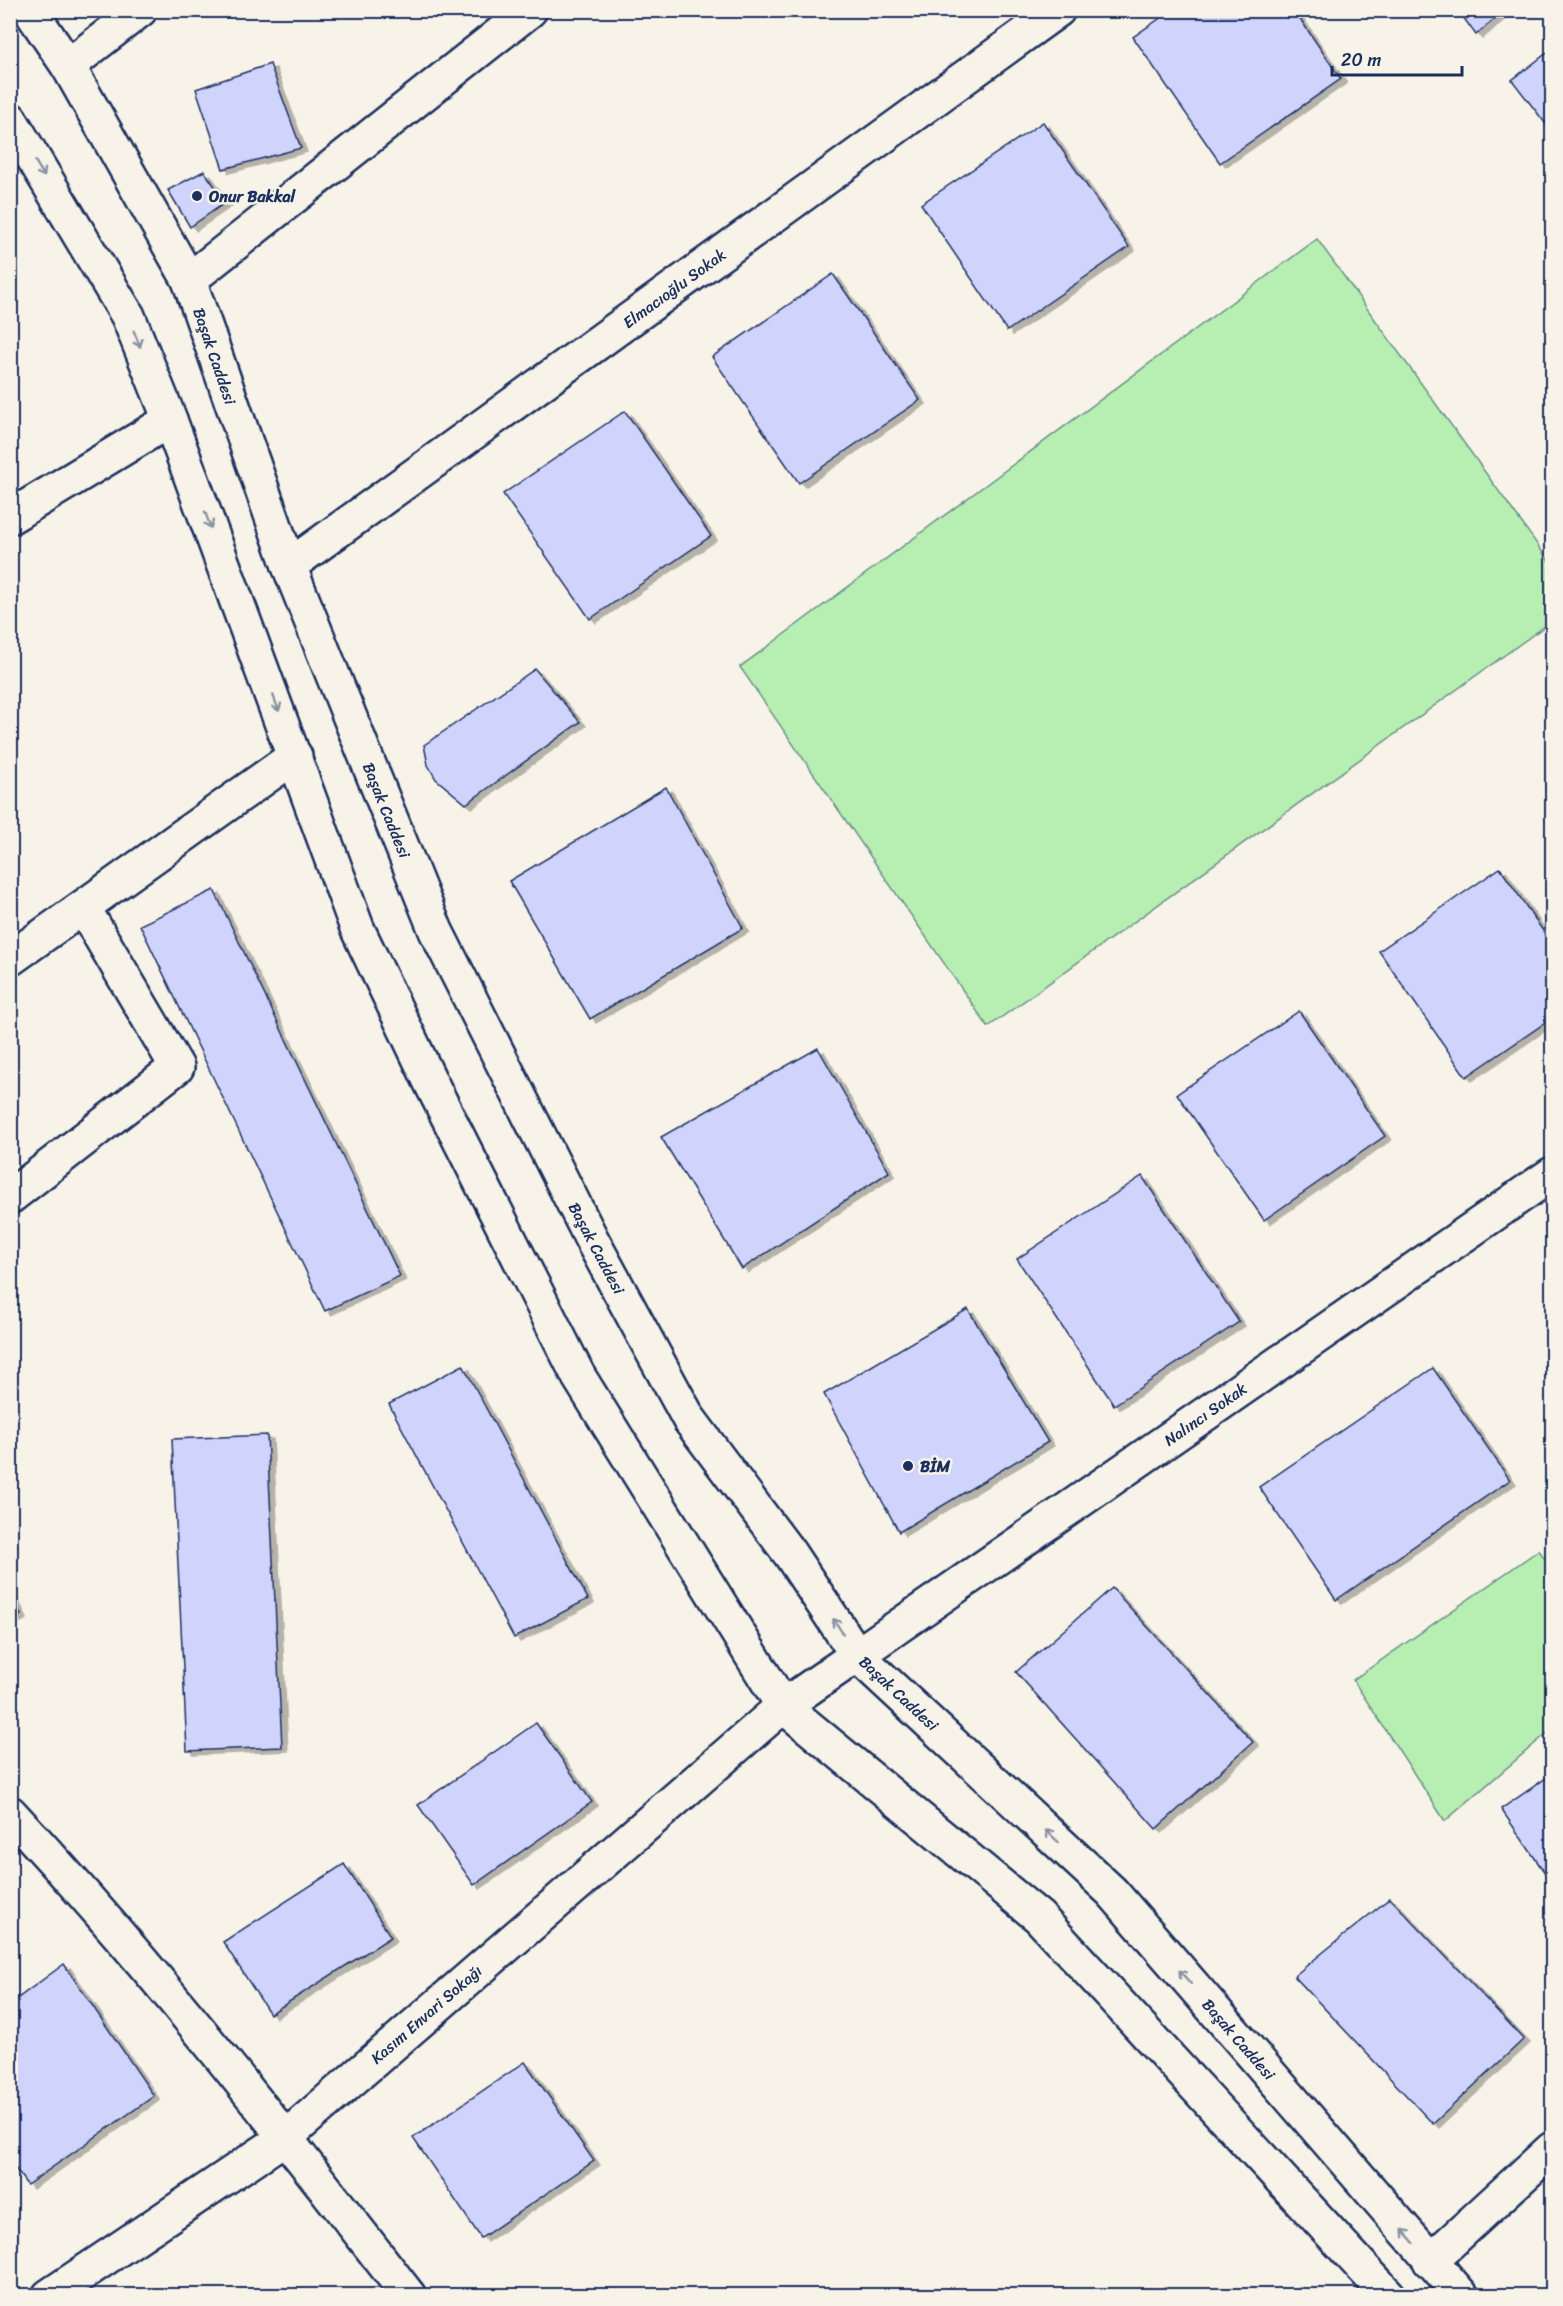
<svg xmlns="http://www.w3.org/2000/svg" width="1563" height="2306" viewBox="0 0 1563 2306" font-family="Sriracha,sans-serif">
<defs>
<filter id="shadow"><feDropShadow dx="6" dy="4" stdDeviation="0" flood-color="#0004"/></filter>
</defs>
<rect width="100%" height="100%" fill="#f7f3e8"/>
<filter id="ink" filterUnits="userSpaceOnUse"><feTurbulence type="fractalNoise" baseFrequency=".0167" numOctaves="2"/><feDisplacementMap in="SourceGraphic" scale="12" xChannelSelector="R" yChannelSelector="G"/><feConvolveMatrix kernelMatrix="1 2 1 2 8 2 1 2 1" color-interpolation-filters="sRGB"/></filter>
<g filter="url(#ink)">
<path fill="#b7efb2" stroke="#698f88" stroke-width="1.5" d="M1317,239L1552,565V621L988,1027L740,667Z
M1539,1550L1552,1570V1729L1445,1821L1353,1680Z"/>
<path fill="#d0d4fc" stroke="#1b2f5e" stroke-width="1.5" filter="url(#shadow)" d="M1172,10H1294L1341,79L1220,163L1133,37Z
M1458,10H1505L1476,35Z
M1552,49V132L1512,80Z
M270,64L301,148L223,169L196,89Z
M1043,122L1129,247L1007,331L921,204Z
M204,171L226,202L190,227L168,190Z
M833,274L920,400L799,483L712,357Z
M625,411L711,536L590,619L503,494Z
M535,669L580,722L466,804L436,779L428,765L424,745Z
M666,787L743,928L590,1019L509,881Z
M1500,868L1552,944V1018L1466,1077L1379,951Z
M214,890L400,1276L325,1311L140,925Z
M1299,1011L1385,1136L1264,1220L1177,1094Z
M818,1048L889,1172L742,1269L661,1137Z
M1142,1176L1239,1322L1114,1405L1017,1259Z
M968,1309L1048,1442L899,1532L824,1394Z
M463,1365L588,1599L514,1638L389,1404Z
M1433,1368L1510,1480L1336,1600L1259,1487Z
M267,1435L282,1747L187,1751L172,1439Z
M1112,1588L1253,1742L1156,1829L1016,1672Z
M10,1591L21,1615L10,1620Z
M536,1723L592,1802L474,1885L418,1805Z
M1552,1774V1883L1501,1809Z
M344,1864L391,1937L270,2014L223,1942Z
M1390,1898L1524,2039L1433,2124L1294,1976Z
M64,1964L154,2096L27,2185L10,2161V2004Z
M525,2062L594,2161L481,2238L413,2138Z"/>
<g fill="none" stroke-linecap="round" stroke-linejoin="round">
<defs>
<path id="minor" d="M68,66L140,10
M189,280L530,10
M10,517L170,420
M289,566L1058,10
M10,959L295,756
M10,1197L177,1067L83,907
M857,1655L1552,1174
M10,1813C153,1966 281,2131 409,2296
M1430,2261L1552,2149"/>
<path id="tertiary" d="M30,10L68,66L189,280L289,566L436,931L592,1240L689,1419L790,1554L857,1655L1112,1892L1462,2296
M10,119L128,316L170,420L357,928L431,1083L579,1377L783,1706L1039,1917L1389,2296
M49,2296L286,2137L783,1706L857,1655"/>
</defs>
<use href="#minor" stroke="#1b2f5e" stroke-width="38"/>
<use href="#tertiary" stroke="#1b2f5e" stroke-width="38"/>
<use href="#minor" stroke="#f7f3e8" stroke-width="33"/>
<use href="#tertiary" stroke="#f7f3e8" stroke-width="33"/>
</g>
<defs><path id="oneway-shaft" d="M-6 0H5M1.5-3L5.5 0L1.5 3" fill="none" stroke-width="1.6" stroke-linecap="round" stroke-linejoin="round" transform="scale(1.5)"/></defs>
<g stroke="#8991a3">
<use href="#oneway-shaft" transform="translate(40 169) rotate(59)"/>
<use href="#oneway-shaft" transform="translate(137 339) rotate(68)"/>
<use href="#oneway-shaft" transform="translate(208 520) rotate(70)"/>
<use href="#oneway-shaft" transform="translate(276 703) rotate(70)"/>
<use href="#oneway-shaft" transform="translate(838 1626) rotate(-123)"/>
<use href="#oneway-shaft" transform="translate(1052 1836) rotate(-137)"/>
<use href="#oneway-shaft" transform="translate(1185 1977) rotate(-131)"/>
<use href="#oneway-shaft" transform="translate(1408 2236) rotate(-131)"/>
</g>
</g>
<g fill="#1b2f5e" stroke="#f7f3e8" stroke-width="2">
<circle cx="197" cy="196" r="6"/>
<circle cx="908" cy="1466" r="6"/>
</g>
<g text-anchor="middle" stroke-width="5" stroke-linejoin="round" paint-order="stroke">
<g font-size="16" font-weight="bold" fill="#1b2f5e" stroke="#f7f3e8" text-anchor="start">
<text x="209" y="202">Onur Bakkal</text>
<text x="920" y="1472">BİM</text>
</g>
<g font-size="16" fill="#1b2f5e" stroke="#f7f3e8">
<text transform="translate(674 288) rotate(-36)" y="6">Elmacıoğlu Sokak</text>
<text transform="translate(215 356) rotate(71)" y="6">Başak Caddesi</text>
<text transform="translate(387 810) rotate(68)" y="6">Başak Caddesi</text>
<text transform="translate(597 1248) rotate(62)" y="6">Başak Caddesi</text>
<text transform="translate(1205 1414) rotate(-35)" y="6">Nalıncı Sokak</text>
<text transform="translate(899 1693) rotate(43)" y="6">Başak Caddesi</text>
<text transform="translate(426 2014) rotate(-41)" y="6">Kasım Envari Sokağı</text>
<text transform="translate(1239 2039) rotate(49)" y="6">Başak Caddesi</text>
</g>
</g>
<rect width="1563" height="2306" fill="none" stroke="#f7f3e8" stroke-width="36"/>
<rect x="18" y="18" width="1527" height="2270" fill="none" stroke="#1b2f5e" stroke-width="2" filter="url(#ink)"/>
<path d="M1332 66v9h130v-9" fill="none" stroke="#1b2f5e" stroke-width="3"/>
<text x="1341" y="66" font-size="18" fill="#1b2f5e" stroke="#f7f3e8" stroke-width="4.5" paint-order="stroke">20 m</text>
</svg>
